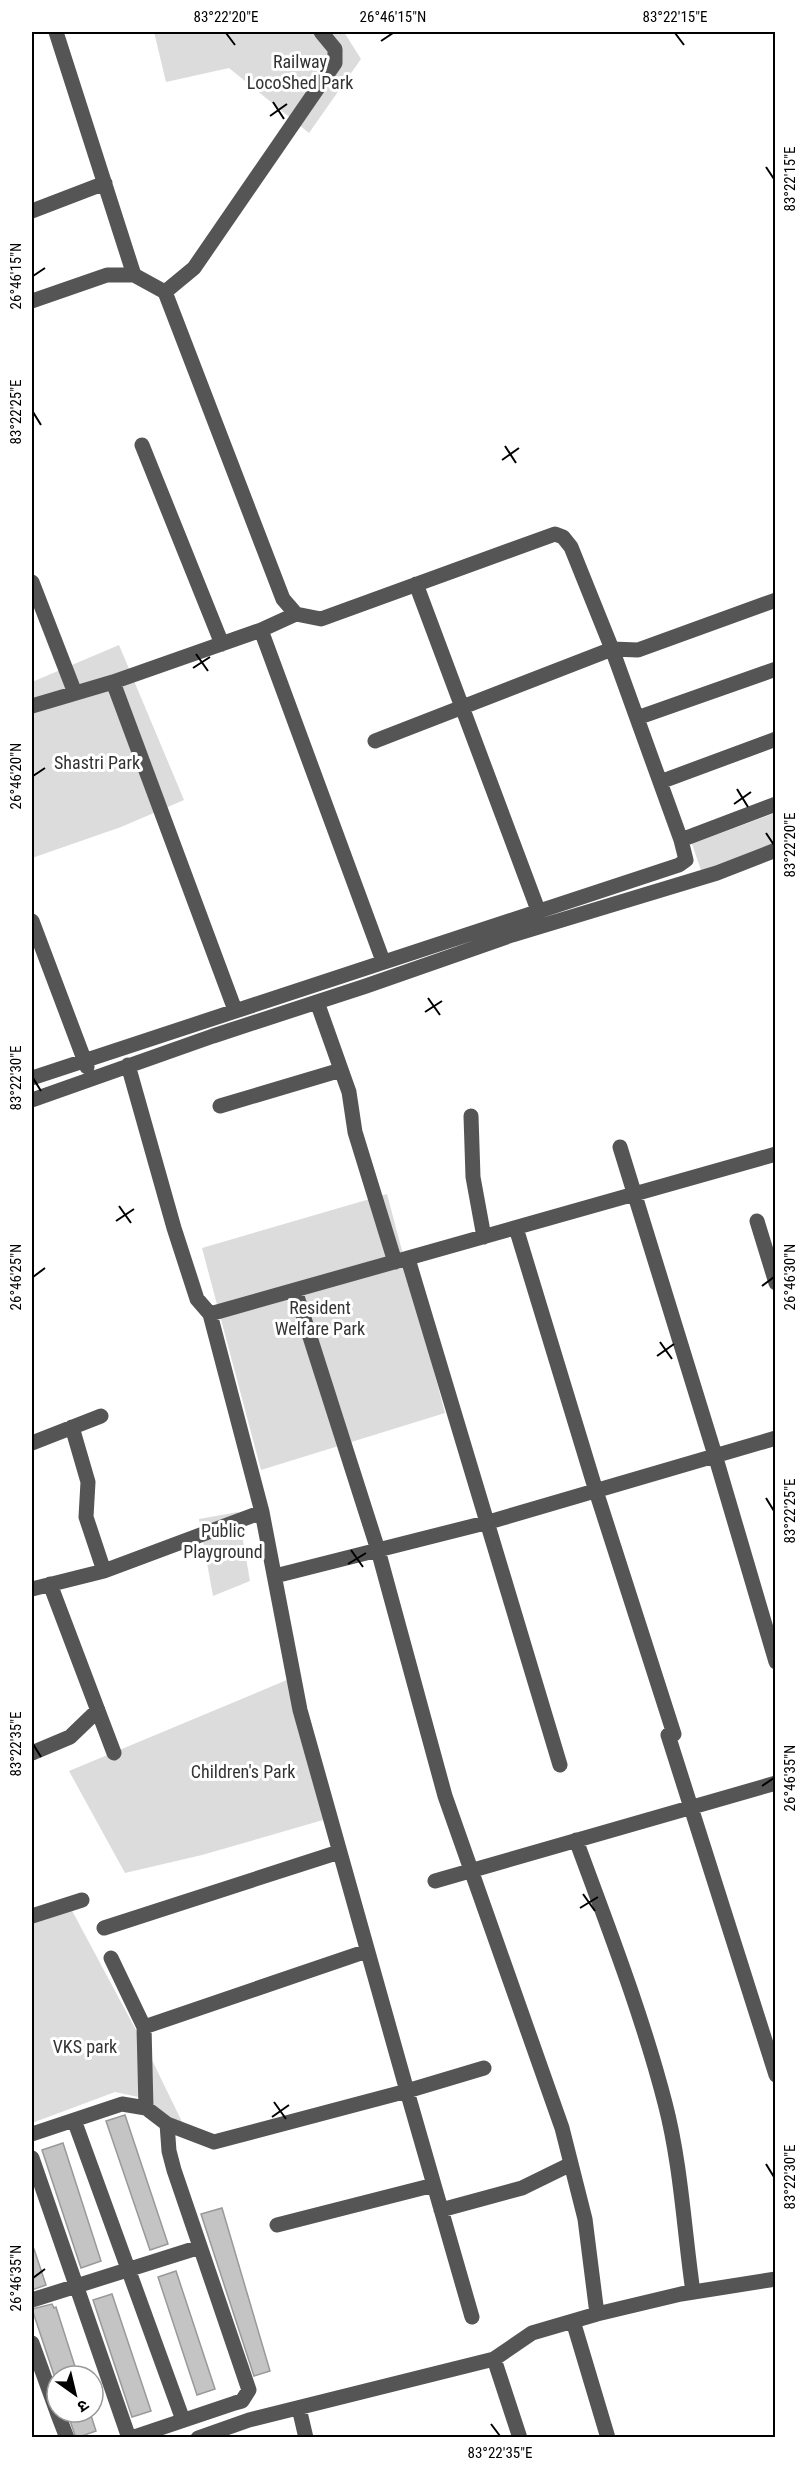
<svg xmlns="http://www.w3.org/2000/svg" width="807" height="2469" viewBox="0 0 807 2469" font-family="'Roboto Condensed','Noto Sans Devanagari',sans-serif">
<rect width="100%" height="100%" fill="#fff"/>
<path fill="#dcdcdc" d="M154,32H344L361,59L309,133L229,68L166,82Z
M119,645L184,800L121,827L32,858V682Z
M775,813V848L703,876L692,844Z
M387,1194L445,1413L261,1470L202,1248Z
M238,1512L250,1581L213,1596L199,1519Z
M294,1677L330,1818L202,1855L125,1873L69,1771Z
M69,1905L151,2058L185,2128L143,2098L115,2092L32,2123V1920Z"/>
<path fill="#c4c4c4" stroke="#999" stroke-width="1.5" d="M125,2115L168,2244L150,2250L106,2121Z
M63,2143L101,2261L81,2268L42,2150Z
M222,2208L270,2371L254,2376L201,2214Z
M32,2249H34L46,2285L32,2290Z
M176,2271L215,2389L197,2395L158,2277Z
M112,2294L151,2411L132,2417L93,2300Z
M52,2304L54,2308L56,2307L78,2376L54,2375L32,2309Z
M67,2412H90L96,2431L76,2438Z"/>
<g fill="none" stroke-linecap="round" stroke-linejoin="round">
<path stroke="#555" stroke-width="15" d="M56,32L134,275
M32,211L105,183
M165,292L194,268L335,63V49L321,32
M32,301L107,275H134L165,292L283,599L296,614L321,619L555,534L563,537L571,547L612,649L681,840L776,804
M142,445L222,644
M32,582L75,693
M416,584L538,910
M261,630L383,961
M113,682L235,1010
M32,706L113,682L261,630L296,614
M637,718L776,669
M375,741L612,649L638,650L776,600
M660,782L776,739
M32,921L87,1067
M317,1002L349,1092L355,1132L395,1262
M128,1065L174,1228L197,1299L210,1314L262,1512L300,1710L407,2091L484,2068
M32,1078L679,865L686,860L681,840
M32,1100L213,1036L366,986L512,935L717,873L776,850
M220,1106L341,1070
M471,1116L473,1177L484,1237
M620,1147L715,1455L776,1662
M757,1221L776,1283
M516,1228L596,1491L674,1734
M408,1259L560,1765
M210,1314L776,1154
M32,1443L101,1416
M104,1571L262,1512
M275,1576L378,1550L295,1290
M50,1584L114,1753
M32,1589L104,1571L86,1517L88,1482L72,1427
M668,1735L776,2075
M32,1753L70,1737L98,1710
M576,1840C608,1927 642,2014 665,2103C681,2164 684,2230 693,2292
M435,1881L776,1783
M32,1916L82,1900
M104,1928L339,1852
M111,1958L144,2027
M146,2108L144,2027L367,1951
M74,2120L183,2420
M32,2134L122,2104L146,2108L167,2124L214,2142L407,2091L472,2317
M32,2158L129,2438
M441,2210L522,2188L571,2164
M277,2225L434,2185
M32,2300L200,2247
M597,2314L585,2219L562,2128L445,1796L378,1550L489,1522L776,1438
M573,2321L608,2438
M32,2343L57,2412
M494,2359L520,2438
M299,2408L306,2438
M57,2412L67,2438
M131,2438L235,2403L242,2401L249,2390L174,2170L169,2151L167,2124
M198,2438L249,2420L494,2359L532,2333L597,2314L681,2294L776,2279"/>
</g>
<path fill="none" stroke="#000" stroke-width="2" d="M226,33L235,45M675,33L684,45M381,41L393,33M273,102L284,119M270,116L287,104M766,167L774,179M33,276L45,268M33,412L41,425M505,446L516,463M502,460L519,448M196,654L208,671M193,668L210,657M33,776L45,768M737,789L748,807M734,804L751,792M766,833L774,845M428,998L440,1015M425,1012L442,1001M33,1078L41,1091M119,1206L131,1223M116,1221L134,1209M33,1277L45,1268M762,1286L774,1277M660,1342L672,1359M657,1356L674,1344M766,1498L774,1511M351,1550L363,1567M348,1564L366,1553M33,1744L41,1757M762,1786L774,1778M583,1894L595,1911M580,1908L598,1897M274,2102L286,2119M272,2117L289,2105M766,2164L774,2177M33,2278L45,2269M491,2424L500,2436"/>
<g text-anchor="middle" stroke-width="6" stroke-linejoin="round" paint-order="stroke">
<g font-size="18" fill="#333" stroke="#fff">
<text x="300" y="68">Railway<tspan x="300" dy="21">LocoShed Park</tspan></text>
<text x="97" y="769">Shastri Park</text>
<text x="320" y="1314">Resident<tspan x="320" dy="21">Welfare Park</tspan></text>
<text x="223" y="1537">Public<tspan x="223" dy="21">Playground</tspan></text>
<text x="243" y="1778">Children's Park</text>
<text x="85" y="2053">VKS park</text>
</g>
</g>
<rect width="807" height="2469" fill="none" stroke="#ffffff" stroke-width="66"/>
<g transform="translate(75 2394) rotate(146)"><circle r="28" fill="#ffffff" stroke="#999999" stroke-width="1.5"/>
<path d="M0-4.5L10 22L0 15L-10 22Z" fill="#000000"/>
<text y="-9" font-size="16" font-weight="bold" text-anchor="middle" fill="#000000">उ</text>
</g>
<rect x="33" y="33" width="741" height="2403" fill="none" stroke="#000" stroke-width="2"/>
<g font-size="15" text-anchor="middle" fill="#000">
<text x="226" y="22">83°22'20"E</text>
<text x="393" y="22">26°46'15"N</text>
<text x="675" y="22">83°22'15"E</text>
<text transform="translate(790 179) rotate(-90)" y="5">83°22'15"E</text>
<text transform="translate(16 276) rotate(-90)" y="5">26°46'15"N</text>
<text transform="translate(16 412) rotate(-90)" y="5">83°22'25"E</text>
<text transform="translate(16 776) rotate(-90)" y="5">26°46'20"N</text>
<text transform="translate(790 845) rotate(-90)" y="5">83°22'20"E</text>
<text transform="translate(16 1078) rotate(-90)" y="5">83°22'30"E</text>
<text transform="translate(16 1277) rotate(-90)" y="5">26°46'25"N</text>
<text transform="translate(790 1277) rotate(-90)" y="5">26°46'30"N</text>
<text transform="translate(790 1511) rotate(-90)" y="5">83°22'25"E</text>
<text transform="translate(16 1744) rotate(-90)" y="5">83°22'35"E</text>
<text transform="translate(790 1778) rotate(-90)" y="5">26°46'35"N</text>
<text transform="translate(790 2177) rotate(-90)" y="5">83°22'30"E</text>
<text transform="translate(16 2278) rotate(-90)" y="5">26°46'35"N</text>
<text x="500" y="2458">83°22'35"E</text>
</g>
</svg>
